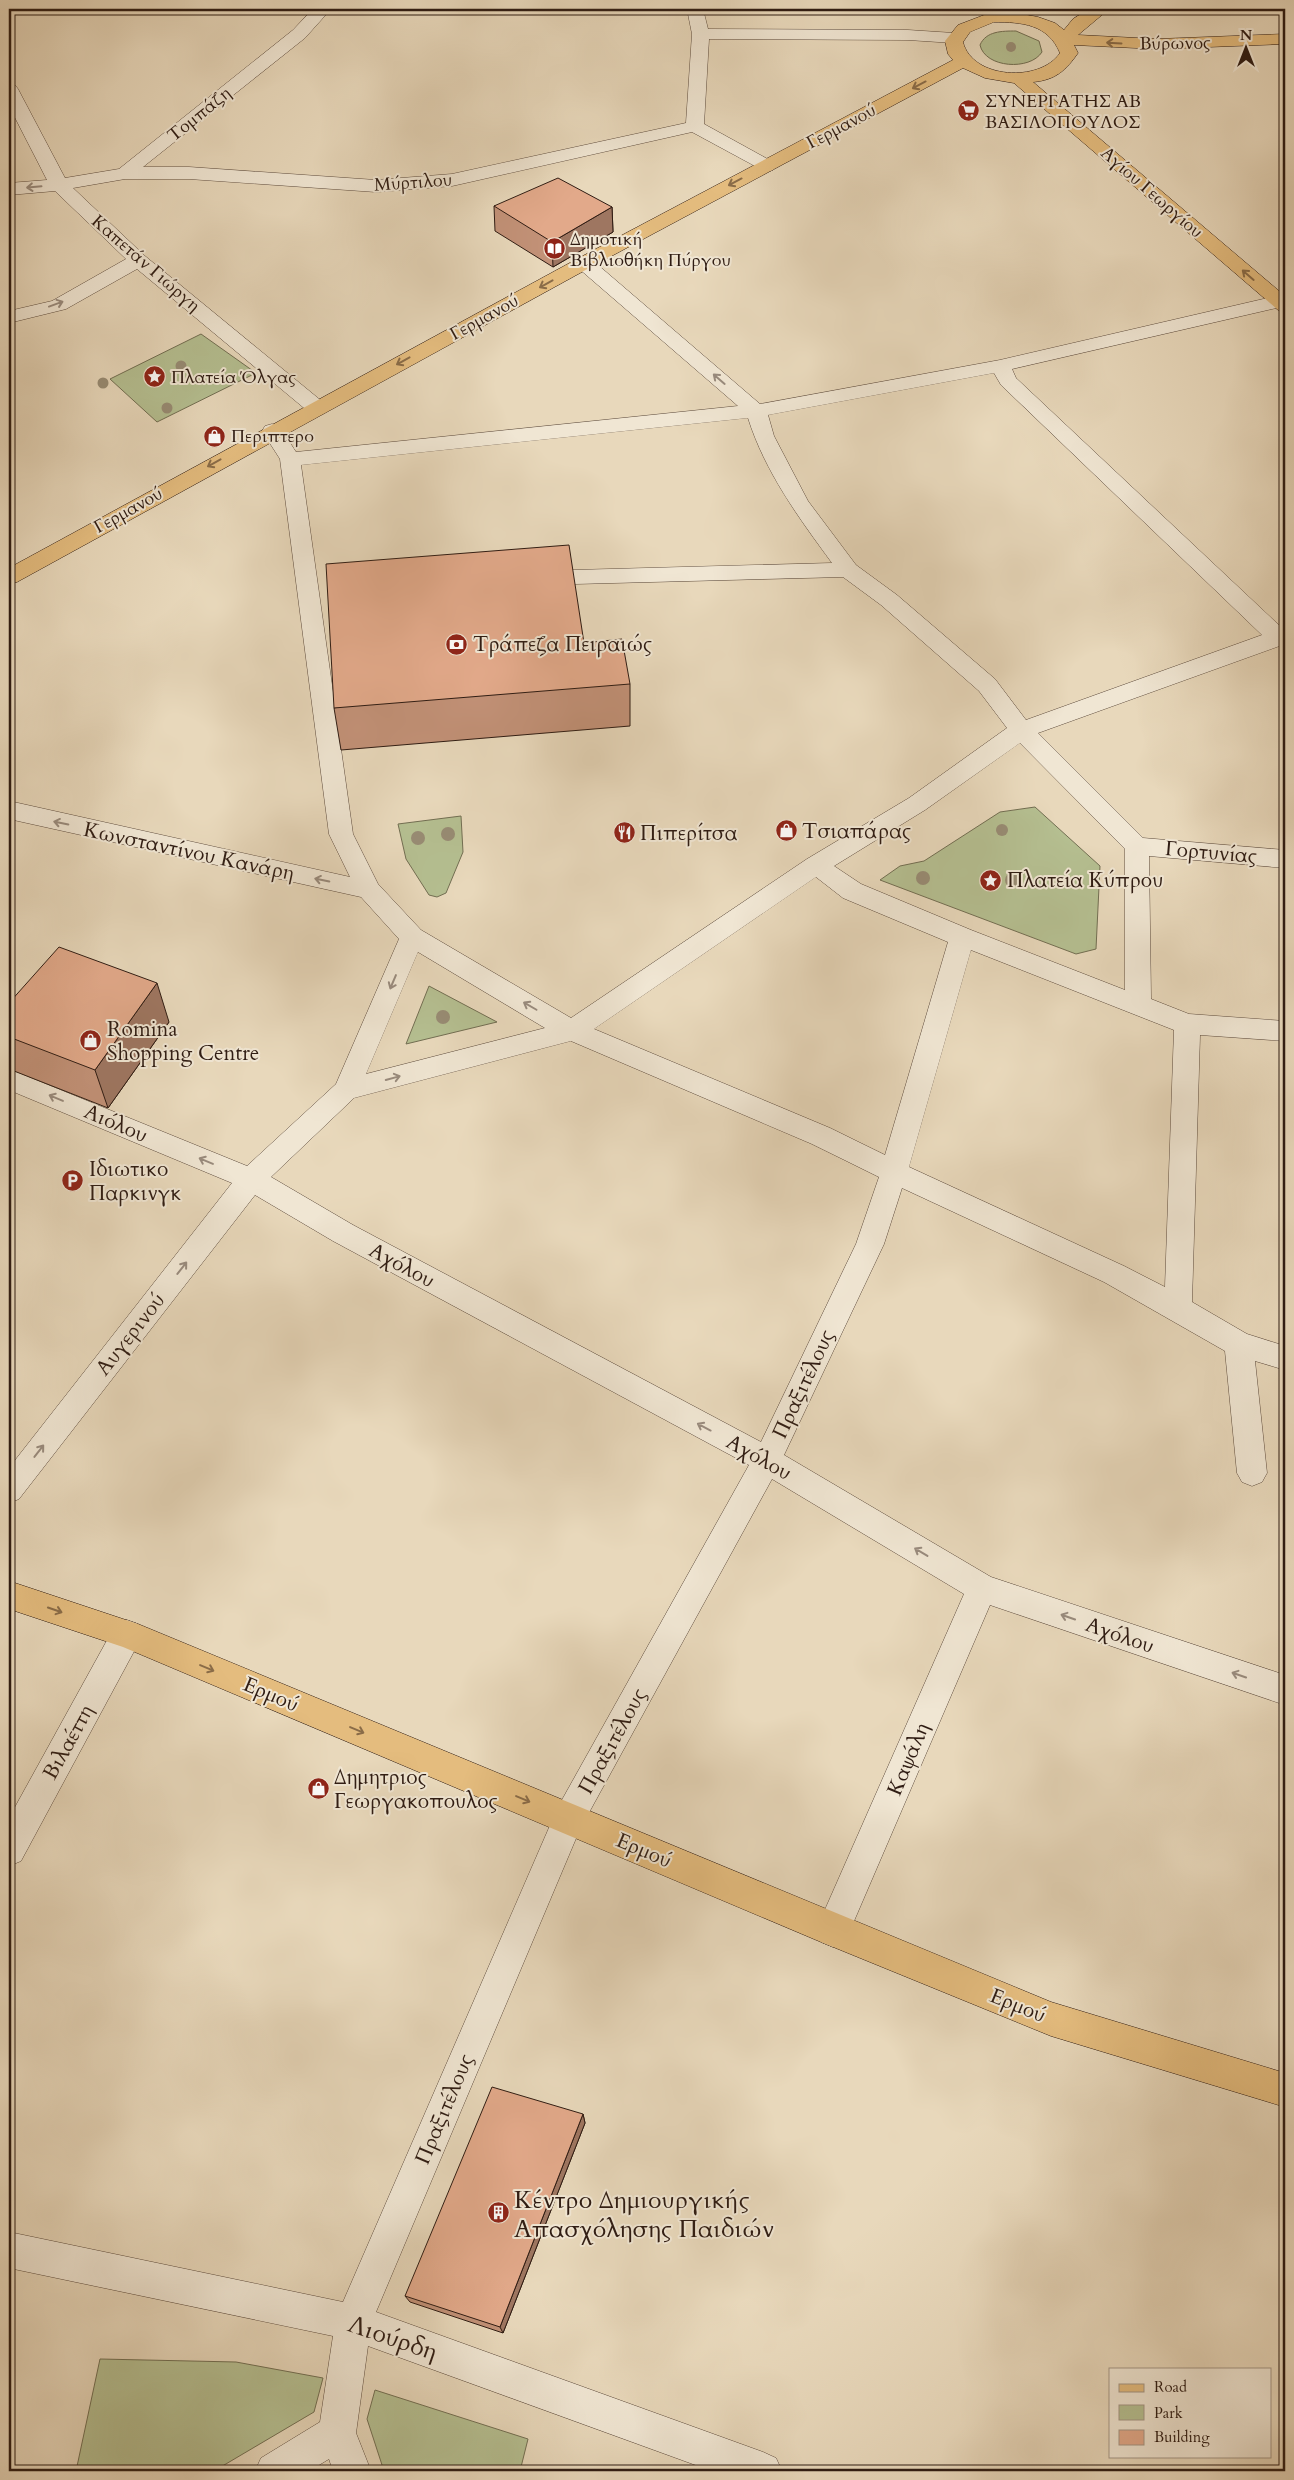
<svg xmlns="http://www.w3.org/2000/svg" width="1294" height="2480" viewBox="0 0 1294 2480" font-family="Cardo,serif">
<rect width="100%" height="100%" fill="#e8d8bb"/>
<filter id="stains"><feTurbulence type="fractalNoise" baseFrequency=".004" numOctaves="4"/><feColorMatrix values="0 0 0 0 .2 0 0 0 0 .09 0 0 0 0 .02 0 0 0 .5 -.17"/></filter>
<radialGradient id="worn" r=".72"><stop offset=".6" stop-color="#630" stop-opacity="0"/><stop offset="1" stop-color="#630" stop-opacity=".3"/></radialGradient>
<path fill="#b5bf91" stroke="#726e52" d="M1016,31L1039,41L1042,52C1030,71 985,68 980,45C986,31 1002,31 1016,31Z
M201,334L256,373L157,422L110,379Z
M1035,807L1100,866L1096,949L1076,954L880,880L900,866L924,861L1000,812Z
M461,816L463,852L446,893L437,897L429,895L406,859L398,824Z
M429,986L497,1022L406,1044Z
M100,2359L236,2362L323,2378L314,2412L214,2471H76Z
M375,2390L528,2439L520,2471H384L367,2419Z"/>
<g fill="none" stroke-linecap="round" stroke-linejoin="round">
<defs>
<path id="minor" d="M313,9H331L305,38L143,167H189L376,180L452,174L686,123L692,34L687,9H703L708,29L908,30L954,33L960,34L963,38L960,42L954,43L908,40L709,39L704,124L773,162L775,166L773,170L766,172L692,132L452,186L376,192L189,179H125L73,188L145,256L324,403L327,408L324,413L317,414L310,413L137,269L66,309L9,323V311L52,301L126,259L55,191L9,195V183L47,180L9,106V84L15,85L18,89L65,178L119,169L293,30Z
M584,257L591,259L760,404L1000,360L1285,294V306L1012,369L1016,378L1282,628L1285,627V644L1038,733L1143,838L1285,850V868L1149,856L1151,999L1189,1014L1285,1021V1041L1200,1035L1192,1302L1247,1334L1285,1346V1370L1255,1361L1267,1473L1262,1482L1252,1486L1242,1482L1237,1473L1225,1351L1104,1282L902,1188L884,1244L784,1455L991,1577L1285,1675V1705L990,1605L845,1942L833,1947L821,1942L816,1930L964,1594L772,1479L580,1829L376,2312L763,2452L776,2458L782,2471H712L368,2346L356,2433L371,2471H333L329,2459L309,2471H255L261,2458L320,2422L333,2336L9,2268V2232L343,2302L558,1807L749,1465L333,1241L255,1195L19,1499L9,1503V1468L232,1183L9,1090V1069L247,1166L336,1084L399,939L361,897L9,819V801L350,877L329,834L280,459L262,431L265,426L272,424L279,426L296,452L738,406L577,267L574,263L577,259ZM994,373L1001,385L1262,635L1026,720L995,679L897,595L856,565L808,501L774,436L768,415ZM748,418C765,472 799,518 832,563L537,571L529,573L526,578L529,583L537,585L843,577L881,605L979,691L1007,728L909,798L807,859L571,1018L421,930L378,884L353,834L301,465ZM1020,743L1125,849V990L971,930L861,884L834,866L925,810ZM816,877L843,898L948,942L885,1155L830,1128L594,1029ZM971,950L1174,1030L1165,1287L1124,1266L909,1167ZM418,952L545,1028L366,1074ZM571,1041L812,1144L879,1177L856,1244L761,1442L353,1225L271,1177L354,1098Z
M127,1620L138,1624L142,1634L138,1644L21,1861L9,1866V1818L116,1624Z"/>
<path id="major" d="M1089,9H1109L1078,35L1157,39L1285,34V44L1157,49L1074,45L1078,53C1066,70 1056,80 1033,82L1285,296V312L1278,310L1014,83L985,78L963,68L591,267L17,582L9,584V568L577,259L953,60L948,54L945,41L958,25L992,12L1016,13L1038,17L1055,23L1064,30L1073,19ZM994,22C1022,22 1048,24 1060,53C1040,83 972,79 963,42L970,32Z
M9,1581L138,1624L1051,2002L1285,2073V2107L1051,2036L821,1942L123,1647L9,1609Z"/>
</defs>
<use href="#minor" stroke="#5d4b3d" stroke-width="1"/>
<use href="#major" stroke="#2f1c13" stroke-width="1"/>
<use href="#minor" fill="#f0e6d3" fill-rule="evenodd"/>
<use href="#major" fill="#e4bc7e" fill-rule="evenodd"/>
</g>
<g fill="#988c74">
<circle cx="1011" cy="47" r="5"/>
<circle cx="181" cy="366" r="5.5"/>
<circle cx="103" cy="383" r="5.5"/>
<circle cx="167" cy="408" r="5.5"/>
<circle cx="1002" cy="830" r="6"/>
<circle cx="448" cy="834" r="7"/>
<circle cx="418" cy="838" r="7"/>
<circle cx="923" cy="878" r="7"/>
<circle cx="1012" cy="880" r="7"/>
<circle cx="443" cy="1017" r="7"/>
</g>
<path fill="#c29177" stroke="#2f1c13" d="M494,206L612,207L613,232L553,267L495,231Z
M584,643L630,684V726L341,750L334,708Z
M9,1003L169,1022L108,1108L9,1069Z
M583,2114L585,2123L503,2333L410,2302L405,2296Z"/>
<path fill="#9e7661" stroke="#2f1c13" d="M612,207L613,232L553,267L552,242Z
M157,983L169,1022L108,1108L95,1070Z
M583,2114L585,2123L503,2333L500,2327Z"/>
<path fill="#e2a98a" stroke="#2f1c13" d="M558,178L612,207L552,242L494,206Z
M569,545L584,643L622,639L630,684L334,708L326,564Z
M59,947L157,983L95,1070L9,1037V1003Z
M492,2087L583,2114L500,2327L405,2296Z"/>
<defs><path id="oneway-shaft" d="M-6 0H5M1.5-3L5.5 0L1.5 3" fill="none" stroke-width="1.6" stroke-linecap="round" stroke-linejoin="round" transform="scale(1.25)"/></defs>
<g stroke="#8a6c48">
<use href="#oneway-shaft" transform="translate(1114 43) rotate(-177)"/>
<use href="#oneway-shaft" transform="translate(919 85) rotate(152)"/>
<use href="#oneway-shaft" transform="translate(735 182) rotate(152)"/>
<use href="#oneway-shaft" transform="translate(1248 275) rotate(-139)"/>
<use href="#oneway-shaft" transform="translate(546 284) rotate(151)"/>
<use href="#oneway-shaft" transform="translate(403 361) rotate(151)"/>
<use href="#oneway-shaft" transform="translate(214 463) rotate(151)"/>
<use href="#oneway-shaft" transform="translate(55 1610) rotate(19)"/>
<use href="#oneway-shaft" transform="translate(207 1668) rotate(23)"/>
<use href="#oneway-shaft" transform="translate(357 1730) rotate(23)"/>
<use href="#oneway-shaft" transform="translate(523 1799) rotate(23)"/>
</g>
<g stroke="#998b7d">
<use href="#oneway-shaft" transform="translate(34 187) rotate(175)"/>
<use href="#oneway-shaft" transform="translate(56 304) rotate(-20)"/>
<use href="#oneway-shaft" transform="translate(719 379) rotate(-139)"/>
<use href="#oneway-shaft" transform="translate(61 823) rotate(-168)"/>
<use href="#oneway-shaft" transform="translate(322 880) rotate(-168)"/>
<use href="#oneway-shaft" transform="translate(393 982) rotate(113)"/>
<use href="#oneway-shaft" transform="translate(530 1006) rotate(-150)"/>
<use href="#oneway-shaft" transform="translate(393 1078) rotate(-15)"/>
<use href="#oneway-shaft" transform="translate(56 1098) rotate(-157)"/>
<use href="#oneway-shaft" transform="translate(206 1161) rotate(-157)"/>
<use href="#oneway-shaft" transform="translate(182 1268) rotate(-52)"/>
<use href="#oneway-shaft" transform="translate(704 1427) rotate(-152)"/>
<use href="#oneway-shaft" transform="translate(39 1451) rotate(-52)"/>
<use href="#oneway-shaft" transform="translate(921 1552) rotate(-149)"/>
<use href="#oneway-shaft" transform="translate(1068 1617) rotate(-161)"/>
<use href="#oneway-shaft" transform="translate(1239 1675) rotate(-161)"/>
</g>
<defs>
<symbol id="supermarket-disc" viewBox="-11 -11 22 22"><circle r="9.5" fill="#8f2418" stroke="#f0e6d3"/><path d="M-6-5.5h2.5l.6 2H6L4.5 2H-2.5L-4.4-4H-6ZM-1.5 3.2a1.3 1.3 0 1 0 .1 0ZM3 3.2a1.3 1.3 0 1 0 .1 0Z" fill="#fff"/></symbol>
<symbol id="library-disc" viewBox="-11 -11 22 22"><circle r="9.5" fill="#8f2418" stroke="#f0e6d3"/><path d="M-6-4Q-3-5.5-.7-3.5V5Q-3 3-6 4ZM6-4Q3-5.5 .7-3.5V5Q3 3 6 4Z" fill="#fff"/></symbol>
<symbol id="sight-disc" viewBox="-11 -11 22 22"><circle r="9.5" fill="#8f2418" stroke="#f0e6d3"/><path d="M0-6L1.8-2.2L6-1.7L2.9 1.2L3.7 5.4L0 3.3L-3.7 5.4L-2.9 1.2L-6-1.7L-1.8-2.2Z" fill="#fff"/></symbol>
<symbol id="shop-disc" viewBox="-11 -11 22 22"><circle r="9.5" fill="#8f2418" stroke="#f0e6d3"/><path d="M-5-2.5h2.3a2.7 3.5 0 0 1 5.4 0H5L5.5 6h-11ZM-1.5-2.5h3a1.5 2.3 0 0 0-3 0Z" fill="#fff"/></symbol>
<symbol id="bank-disc" viewBox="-11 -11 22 22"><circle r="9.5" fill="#8f2418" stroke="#f0e6d3"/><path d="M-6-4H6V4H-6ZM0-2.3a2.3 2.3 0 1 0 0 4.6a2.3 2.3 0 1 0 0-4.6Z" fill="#fff"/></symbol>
<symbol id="restaurant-disc" viewBox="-11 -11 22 22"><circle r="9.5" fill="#8f2418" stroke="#f0e6d3"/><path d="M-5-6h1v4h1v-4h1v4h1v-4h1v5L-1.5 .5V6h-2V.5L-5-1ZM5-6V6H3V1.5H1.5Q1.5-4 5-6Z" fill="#fff"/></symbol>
<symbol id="parking-disc" viewBox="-11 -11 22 22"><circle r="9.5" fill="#8f2418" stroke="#f0e6d3"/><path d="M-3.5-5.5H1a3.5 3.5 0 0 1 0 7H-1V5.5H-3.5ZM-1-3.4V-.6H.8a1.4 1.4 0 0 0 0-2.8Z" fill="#fff"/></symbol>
<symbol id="building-disc" viewBox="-11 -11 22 22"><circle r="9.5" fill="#8f2418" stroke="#f0e6d3"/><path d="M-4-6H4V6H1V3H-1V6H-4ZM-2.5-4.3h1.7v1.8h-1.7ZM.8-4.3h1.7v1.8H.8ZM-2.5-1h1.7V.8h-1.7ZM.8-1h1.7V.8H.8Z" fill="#fff"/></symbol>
</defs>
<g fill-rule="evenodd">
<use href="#supermarket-disc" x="956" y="98" width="25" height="25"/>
<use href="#library-disc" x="542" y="236" width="25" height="25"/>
<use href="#sight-disc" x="142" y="364" width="25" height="25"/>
<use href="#shop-disc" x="202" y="424" width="25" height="25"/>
<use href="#bank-disc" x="444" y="632" width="25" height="25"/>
<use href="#shop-disc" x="774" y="818" width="25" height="25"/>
<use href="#restaurant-disc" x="612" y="820" width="25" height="25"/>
<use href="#sight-disc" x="978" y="868" width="25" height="25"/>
<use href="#shop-disc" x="78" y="1028" width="25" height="25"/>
<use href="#parking-disc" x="60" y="1168" width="25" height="25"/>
<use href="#shop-disc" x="306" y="1776" width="25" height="25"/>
<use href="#building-disc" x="486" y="2200" width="25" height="25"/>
</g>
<g text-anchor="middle" stroke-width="4" stroke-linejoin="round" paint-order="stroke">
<g font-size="18" fill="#2f1c13" stroke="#f0e6d3">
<text transform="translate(1175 43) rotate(-1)" y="6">Βύρωνος</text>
<text transform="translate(199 114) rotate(-39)" y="6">Τομπάζη</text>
<text transform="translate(841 126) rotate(-28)" y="6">Γερμανού</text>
<text transform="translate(413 182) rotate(-4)" y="6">Μύρτιλου</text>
<text transform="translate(1152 192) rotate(41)" y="6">Αγίου Γεωργίου</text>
<text transform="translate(146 263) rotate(41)" y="6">Καπετάν Γιώργη</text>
<text transform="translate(484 317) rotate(-29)" y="6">Γερμανού</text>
<text transform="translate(128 510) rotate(-29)" y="6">Γερμανού</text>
</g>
<g font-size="18" fill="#2f1c13" stroke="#f0e6d3" text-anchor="start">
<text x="985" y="107">ΣΥΝΕΡΓΑΤΗΣ ΑΒ<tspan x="985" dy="21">ΒΑΣΙΛΟΠΟΥΛΟΣ</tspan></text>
<text x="570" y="245">Δημοτική<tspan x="570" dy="21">Βιβλιοθήκη Πύργου</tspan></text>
<text x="171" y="383">Πλατεία Όλγας</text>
<text x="231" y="442">Περιπτερο</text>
</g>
<g font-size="21" fill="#2f1c13" stroke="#f0e6d3" text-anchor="start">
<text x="473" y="651">Τράπεζα Πειραιώς</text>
<text x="802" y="838">Τσιαπάρας</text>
<text x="640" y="840">Πιπερίτσα</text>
<text x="1007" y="887">Πλατεία Κύπρου</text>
<text x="107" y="1036">Romina<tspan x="107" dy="24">Shopping Centre</tspan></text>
<text x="89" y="1176">Ιδιωτικο<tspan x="89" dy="24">Παρκινγκ</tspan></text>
<text x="334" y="1784">Δημητριος<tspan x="334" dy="24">Γεωργακοπουλος</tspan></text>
</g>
<g font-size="21" fill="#2f1c13" stroke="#f0e6d3">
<text transform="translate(189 851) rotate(12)" y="7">Κωνσταντίνου Κανάρη</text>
<text transform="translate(1211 852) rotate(5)" y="7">Γορτυνίας</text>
<text transform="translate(116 1123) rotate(23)" y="7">Αιόλου</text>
<text transform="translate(402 1265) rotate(28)" y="7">Αχόλου</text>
<text transform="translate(130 1334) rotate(-52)" y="7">Αυγερινού</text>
<text transform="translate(803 1384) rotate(-65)" y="7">Πραξιτέλους</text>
<text transform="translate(759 1457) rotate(29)" y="7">Αχόλου</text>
<text transform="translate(1120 1635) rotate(19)" y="7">Αχόλου</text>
<text transform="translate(271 1694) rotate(23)" y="7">Ερμού</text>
<text transform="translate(612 1741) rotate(-61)" y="7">Πραξιτέλους</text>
<text transform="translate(68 1742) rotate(-61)" y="7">Βιλαέττη</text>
<text transform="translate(908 1759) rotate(-67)" y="7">Καψάλη</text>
<text transform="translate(644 1850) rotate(23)" y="7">Ερμού</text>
<text transform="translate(1018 2005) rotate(22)" y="7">Ερμού</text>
<text transform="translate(444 2109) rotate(-67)" y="7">Πραξιτέλους</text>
</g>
<g font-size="25" fill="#2f1c13" stroke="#f0e6d3" text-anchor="start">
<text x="514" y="2208">Κέντρο Δημιουργικής<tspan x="514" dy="29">Απασχόλησης Παιδιών</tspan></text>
</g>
<g font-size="25" fill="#2f1c13" stroke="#f0e6d3">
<text transform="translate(393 2337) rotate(19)" y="9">Λιούρδη</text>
</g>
</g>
<rect width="1294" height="2480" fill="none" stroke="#e8d8bb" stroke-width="30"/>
<rect x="10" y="10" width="1274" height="2460" fill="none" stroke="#2f1c13" stroke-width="2.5"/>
<rect x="15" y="15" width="1264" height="2450" fill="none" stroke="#2f1c13"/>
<rect x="1109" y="2368" width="162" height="90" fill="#f0e6d3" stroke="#a39586"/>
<rect x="1119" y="2384" width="25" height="8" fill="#e4bc7e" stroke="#a39586"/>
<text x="1154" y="2392" font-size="15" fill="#2f1c13">Road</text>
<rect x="1119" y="2405" width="25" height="15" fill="#b5bf91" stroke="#a39586"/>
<text x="1154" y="2418" font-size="15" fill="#2f1c13">Park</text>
<rect x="1119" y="2430" width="25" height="15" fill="#e2a98a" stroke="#a39586"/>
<text x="1154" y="2442" font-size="15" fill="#2f1c13">Building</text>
<g transform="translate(1246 48)" stroke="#f0e6d3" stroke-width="4" paint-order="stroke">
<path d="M0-4L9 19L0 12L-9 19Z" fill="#2f1c13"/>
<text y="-8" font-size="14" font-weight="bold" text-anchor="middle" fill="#2f1c13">N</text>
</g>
<rect width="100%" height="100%" filter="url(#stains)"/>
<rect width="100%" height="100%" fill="url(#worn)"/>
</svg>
